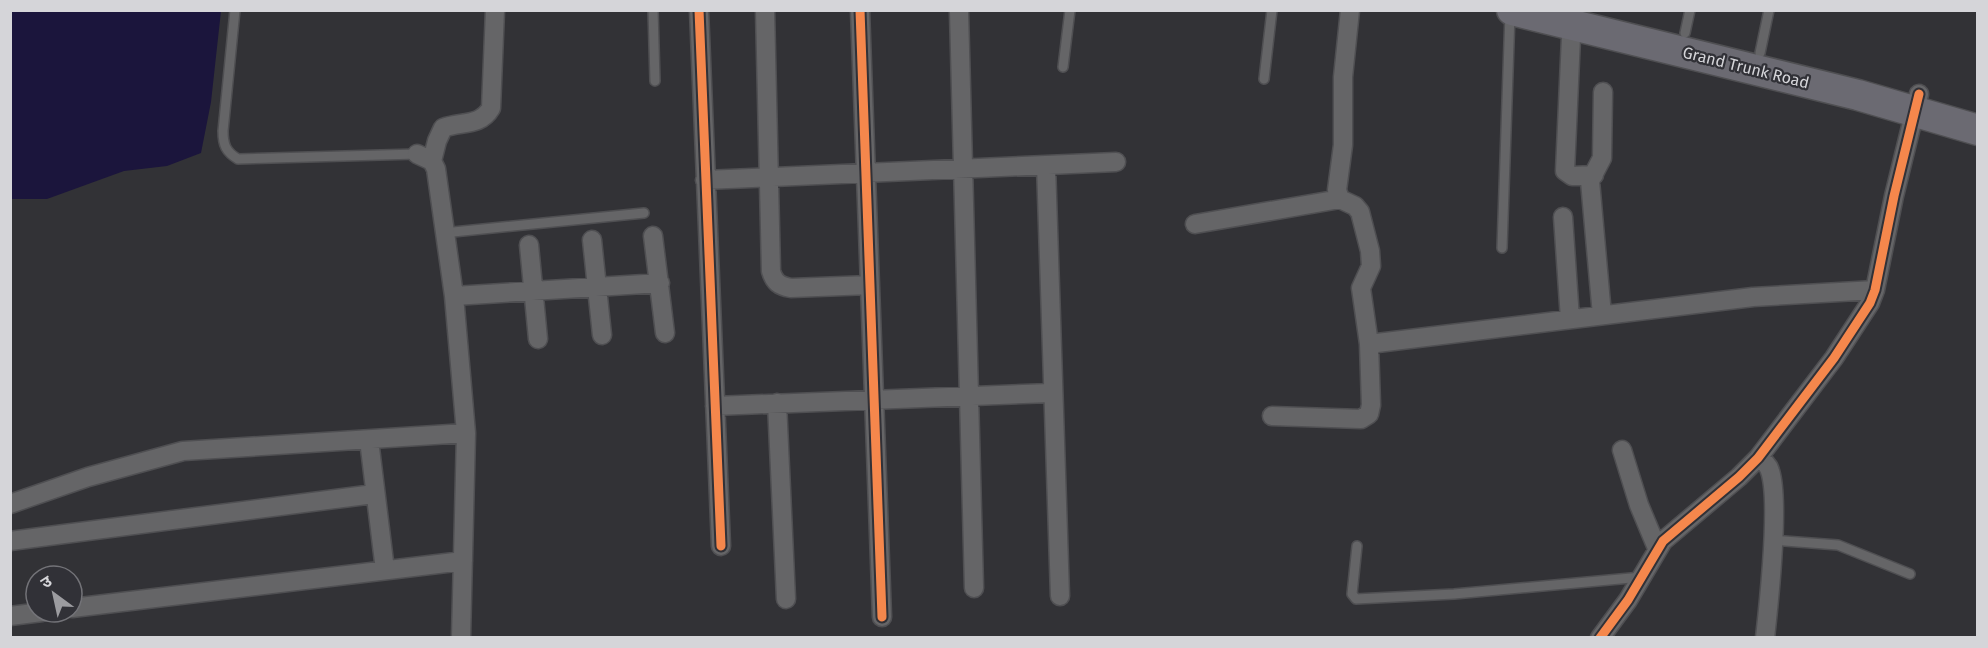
<svg xmlns="http://www.w3.org/2000/svg" width="1988" height="648" viewBox="0 0 1988 648" font-family="'Fira Sans','Noto Sans Devanagari',sans-serif">
<rect width="100%" height="100%" fill="#323236"/>
<path fill="#1b153c" d="M10,11H221L211,102L201,153L167,166L124,171L47,199H11Z"/>
<g fill="none" stroke-linecap="round" stroke-linejoin="round">
<defs>
<path id="service" d="M235,10L223,131C223,145 226,152 238,159L417,154
M653,10L655,81
M1685,33L1690,10
M1760,53L1769,10
M1063,67L1070,10
M1264,79L1272,10
M443,233L644,213
M1502,248L1510,13
M1771,540L1838,545L1910,574
M1357,546L1352,594L1356,599L1454,594L1642,577"/>
<path id="minor" d="M699,10L721,546
M765,10L771,271C774,282 779,286 791,288L870,285
M860,10L882,617
M959,12L974,588
M1572,15L1565,171L1572,176L1594,175
M417,154L432,161L436,169L454,296L466,433L461,638
M432,161L437,141L443,128C461,121 480,127 491,108L495,10
M1046,165L1060,596
M705,180L1116,162
M1563,217L1570,319
M1195,224L1340,199
M653,236L665,333
M592,240L602,335
M529,245L538,339
M454,296L660,283
M1602,315L1590,181L1602,158L1603,92
M1369,344L1753,297L1875,290
M777,403L786,599
M715,406L1051,393
M1272,416L1361,419L1369,414L1371,405L1369,344L1361,288L1371,266L1370,251L1360,212L1355,206L1340,199L1337,190L1343,145V77L1350,10
M369,440L385,570
M1622,450L1639,505L1657,548
M1758,458C1764,462 1768,464 1770,471C1780,501 1769,602 1765,638
M10,504L88,477L183,451L466,433
M10,541L374,494
M72,608L463,561
M10,616L42,612
M1600,638L1628,600L1663,541L1739,477L1758,458L1834,358L1870,303L1875,290L1894,196L1919,94"/>
<path id="trunk" d="M1512,10L1858,95L1978,130"/>
</defs>
<use href="#service" stroke="#4f4f52" stroke-width="12"/>
<use href="#minor" stroke="#4f4f52" stroke-width="21"/>
<use href="#trunk" stroke="#4f4f52" stroke-width="33"/>
<use href="#service" stroke="#656567" stroke-width="9"/>
<use href="#minor" stroke="#656567" stroke-width="18"/>
<use href="#trunk" stroke="#6b6a72" stroke-width="30"/>
<defs>
<path id="cycleway" d="M699,10L721,546
M860,10L882,617
M1600,638L1628,600L1663,541L1739,477L1758,458L1834,358L1870,303L1875,290L1894,196L1919,94"/>
</defs>
<use href="#cycleway" stroke="#313137" stroke-width="13"/>
<use href="#cycleway" stroke="#f5874c" stroke-width="9"/>
</g>
<g text-anchor="middle" stroke-width="4.5" stroke-linejoin="round" paint-order="stroke">
<g font-size="16" fill="#d5d5d9" stroke="#313137">
<text transform="translate(1746 67) rotate(14)" y="6">Grand Trunk Road</text>
</g>
</g>
<rect width="1988" height="648" fill="none" stroke="#d5d5d9" stroke-width="24"/>
<g transform="translate(54 594) rotate(327)"><circle r="28" fill="#313137" stroke="#737378" stroke-width="1.5"/>
<path d="M0-4.5L10 22L0 15L-10 22Z" fill="#9c9ca0"/>
<text y="-9" font-size="16" font-weight="bold" text-anchor="middle" fill="#d5d5d9">उ</text>
</g>
</svg>
